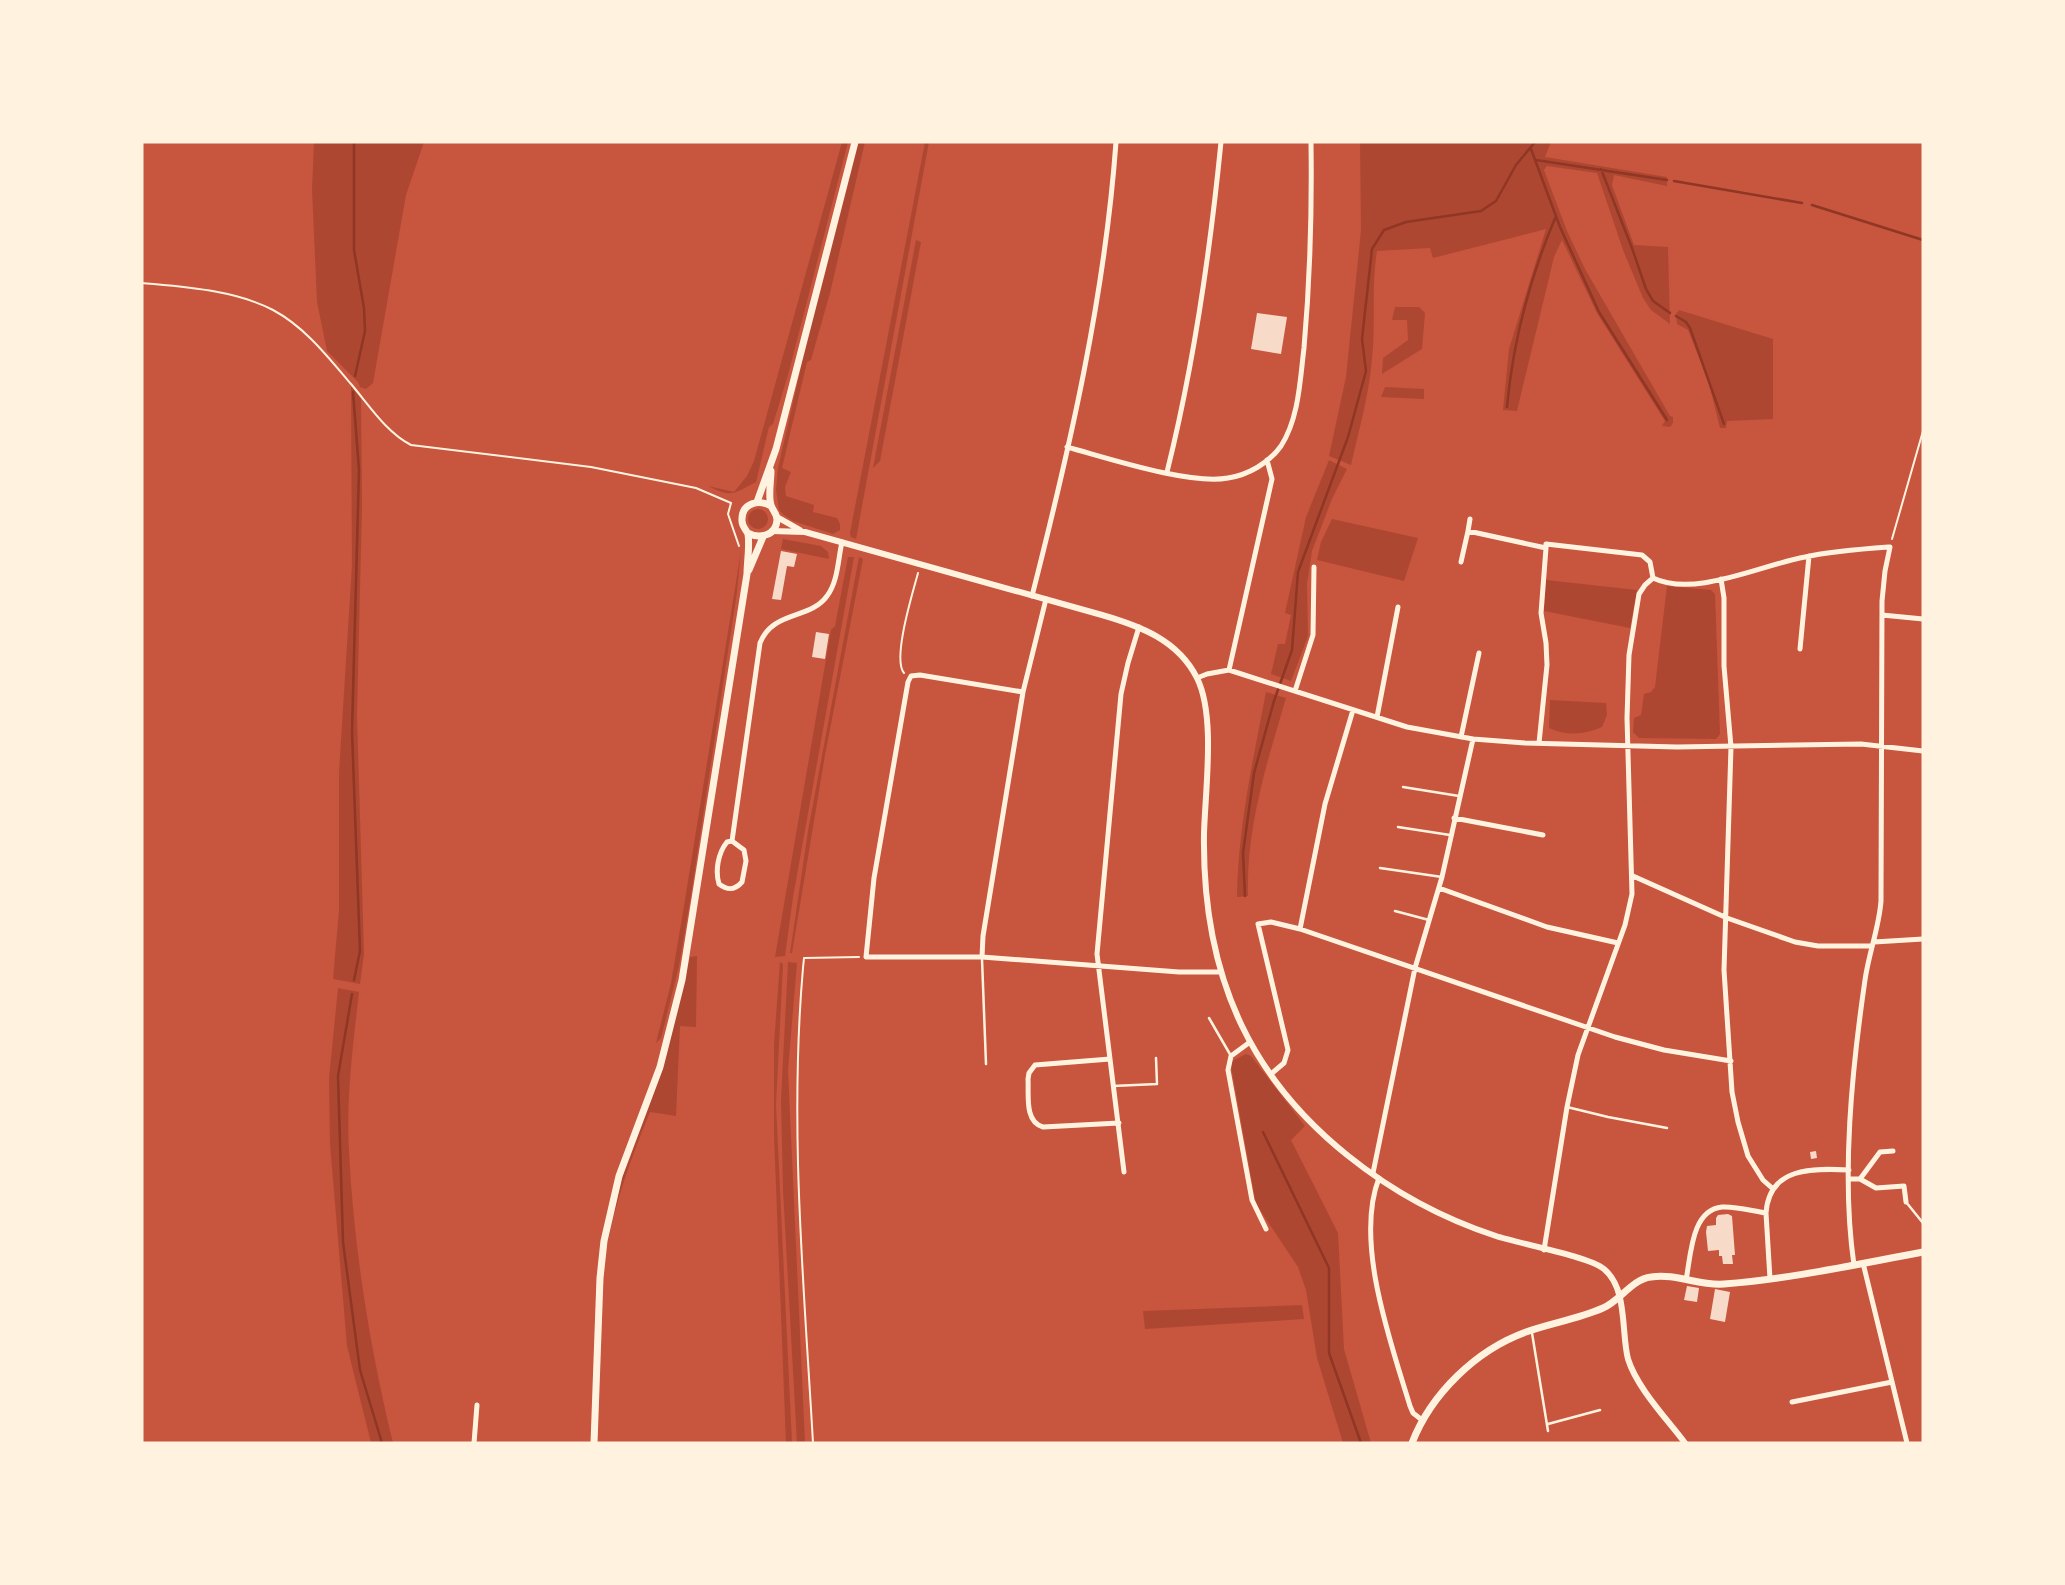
<svg xmlns="http://www.w3.org/2000/svg" width="2065" height="1585" viewBox="0 0 2065 1585" font-family="'Varela Round',sans-serif">
<rect width="100%" height="100%" fill="#c8553d"/>
<path fill="#ae4732" d="M314,142H424L406,195L373,383L366,389L360,387L358,382L327,351L317,302L312,189Z
M842,142H848L788,375L773,424L769,427L756,482C733,494 732,498 708,486L734,492L747,476L754,461Z
M859,142H865L830,293L811,360L807,362L782,468L791,472L785,487L786,496L814,505L813,512L837,518L840,524V530L833,534L793,521L784,515L779,510L776,490L778,468L802,363Z
M925,142H929L856,539L851,537L850,533Z
M1360,142H1551L1545,157L1667,177V186L1614,175L1612,185L1634,245L1668,247L1670,324L1651,310L1643,298L1623,250L1597,173L1547,166L1544,170L1567,231L1585,269L1670,416L1673,417V423L1670,427L1662,426L1665,421L1597,313L1562,240L1554,257L1517,411L1503,410L1509,349L1546,229L1433,258L1430,248L1377,251C1371,287 1376,323 1372,359C1369,395 1359,430 1351,465L1329,456L1346,377L1361,230Z
M916,240L921,242L880,461L873,468Z
M1395,307H1419L1425,313L1422,349L1382,374L1383,358L1408,340L1407,320H1392Z
M1679,310L1773,339V419L1727,421L1726,428H1720L1708,380L1688,330L1677,324L1676,314Z
M351,386L361,399L362,507L357,715L364,954L360,984L333,979L339,910V772L352,565Z
M1385,387L1424,389V399L1381,397Z
M1329,460L1347,469L1332,499L1312,551L1307,584L1308,636L1291,681L1271,674L1278,644H1285L1291,615L1285,613L1306,517Z
M748 519a10 10 0 1 1 20 0a10 10 0 1 1-20 0Z
M1332,519L1418,538L1404,581L1317,560L1321,542Z
M783,539L821,546L828,552L829,559L781,549Z
M741,551L737,592L691,895L679,966L661,1038L656,1043L671,983L684,906Z
M848,557H854L793,897L785,956L775,957L831,630L835,626Z
M859,557L863,559L825,755L792,953H790L808,831Z
M1546,580L1637,590L1630,628L1544,611Z
M1667,586L1711,590L1715,594L1720,734L1716,739L1639,738L1633,732L1634,718L1641,715L1644,694L1651,692L1655,687Z
M1266,692L1286,698C1267,763 1246,827 1248,896L1237,897C1238,827 1253,760 1266,692Z
M1550,700L1606,703L1607,715L1602,727C1585,735 1566,736 1549,728Z
M697,956L696,1027L680,1026L676,1116L650,1112C631,1158 615,1202 606,1251L613,1209L626,1165L667,1054L690,957Z
M780,962L783,964L776,1105L792,1443H786L774,1135V1044Z
M788,962L797,963L788,1070L805,1443H797L783,1190L781,1100Z
M338,988L359,992C353,1045 346,1099 349,1152C354,1250 370,1348 393,1443H371L347,1346L330,1144L329,1078Z
M1246,1054L1251,1056L1305,1126L1291,1140L1338,1233L1344,1349L1371,1443H1343L1317,1358L1306,1290L1298,1267L1256,1204L1231,1066L1232,1061Z
M1302,1305L1304,1319L1145,1329L1143,1311Z"/>
<g fill="none" stroke-linecap="round" stroke-linejoin="round">
<path stroke="#8f3625" stroke-width="2.5" d="M354,142V250L364,308L365,331L355,376
M1531,149L1560,227L1599,312L1667,420
M1536,160L1667,180
M1601,169L1632,248L1646,289L1653,301L1670,313
M1674,181L1802,203
M1812,205L1923,240
M1676,316L1686,322L1690,328L1724,424
M353,392L359,470L352,731L360,951L354,980
M1507,407C1513,341 1530,277 1556,216
M1245,896L1243,853L1254,773L1274,701L1292,650L1298,572L1348,437L1366,371L1362,339L1372,249L1384,230L1406,222L1481,211L1496,201L1516,165L1535,142
M352,994L338,1076L343,1242L360,1370L382,1443
M1263,1132L1329,1268V1353L1361,1443"/>
</g>
<path fill="#f7dbc8" d="M1257,313L1287,317L1281,354L1251,349Z
M781,551L797,554L794,567L787,566L781,600L772,599Z
M816,632L829,634L825,659L812,657Z
M1816,1151L1817,1158L1811,1159L1810,1152Z
M1728,1214L1732,1216L1735,1255H1732L1733,1264H1723L1722,1256H1719V1250L1708,1251L1706,1232L1707,1226L1716,1225V1218L1718,1215Z
M1687,1286L1699,1288L1697,1302L1684,1300Z
M1715,1289L1730,1292L1725,1322L1710,1319Z"/>
<g fill="none" stroke-linecap="round" stroke-linejoin="round">
<path stroke="#fff3e0" stroke-width="2" d="M142,283C184,287 235,290 273,310C305,327 328,357 351,384C369,405 386,432 411,445L591,467L696,488L731,503L728,514L739,546
M1892,539L1923,431
M904,673C892,659 913,592 918,573
M813,1443C804,1285 789,1127 803,968L804,958L859,957"/>
<path stroke="#fff3e0" stroke-width="2.5" d="M1403,787L1459,796
M1398,827L1450,835
M1380,868L1442,877
M1395,911L1429,920
M982,959L986,1064
M1209,1018L1231,1056
M1113,1086L1157,1084L1156,1058
M1567,1107L1608,1117L1667,1128
M1906,1202L1923,1223
M1532,1333L1548,1431
M1548,1424L1600,1410"/>
<path stroke="#fff3e0" stroke-width="5" d="M1067,447C1108,458 1189,485 1228,478C1248,475 1269,463 1281,446C1299,418 1300,380 1304,348C1310,280 1312,211 1311,142
M1167,472C1194,364 1210,253 1221,142
M1468,531L1470,519
M1546,548V544L1642,555L1650,562L1653,578C1695,598 1761,565 1805,557C1833,551 1862,549 1890,547L1885,571L1882,601L1881,901C1879,928 1869,952 1865,980C1852,1069 1841,1176 1854,1265
M1461,562L1468,531L1546,548
M1721,579L1724,598V666L1731,747L1724,970L1732,1092L1738,1122L1748,1156L1763,1180L1772,1188
M1032,596C1070,447 1105,295 1116,142
M1882,615L1923,619
M1800,649L1809,556
M1229,670L1272,479L1267,460
M1197,678L1207,674L1229,670L1407,727L1473,739L1525,743L1677,747L1861,744L1923,751
M1295,691L1313,635L1314,567
M1023,692L920,675L911,676L908,682L874,878L866,957H982L1179,972H1221
M1377,717L1398,607
M1461,737L1479,653
M1539,743L1547,665L1546,643L1541,613L1546,548
M1454,818L1543,835
M732,841L760,643C773,610 810,620 827,596C838,582 838,559 842,542
M732,841L744,850L746,861L742,882C735,890 728,891 719,884C715,871 718,853 727,842Z
M1633,876L1727,918L1795,942L1818,946H1872
M1439,888L1547,927L1618,943
M1300,929L1325,804L1353,710
M1874,942L1923,939
M982,957L983,936L1023,692L1046,599
M1250,1042L1231,1056L1228,1070L1252,1200L1266,1229
M1110,1059L1035,1065L1029,1073L1028,1079C1029,1094 1024,1122 1043,1127L1119,1123
M1271,1074L1284,1063L1288,1050L1258,924L1271,922L1300,929L1615,1037L1664,1050L1731,1061
M1124,1172L1097,954L1121,694L1128,663L1139,627
M1373,1173L1415,968L1442,877L1473,739
M1379,1178C1354,1242 1391,1343 1410,1406L1413,1413L1422,1420
M1849,1179H1860L1876,1188L1904,1186L1906,1202
M1860,1179L1880,1152L1893,1151
M1544,1250L1567,1107L1578,1055L1625,925L1632,894L1627,718L1629,655L1639,594L1645,585L1653,578
M1863,1263L1907,1443
M1770,1279L1766,1213C1769,1167 1813,1168 1849,1170
M1686,1280C1691,1256 1691,1210 1722,1207C1736,1206 1752,1211 1766,1213
M1792,1402L1892,1382
M474,1443L477,1405"/>
<path stroke="#fff3e0" stroke-width="6" d="M777,517L800,530
M772,531L805,532L1102,615C1140,626 1178,640 1197,678C1216,716 1205,791 1204,834C1203,900 1213,966 1242,1026C1290,1126 1392,1202 1496,1236C1520,1244 1588,1256 1604,1269C1628,1289 1621,1332 1628,1359C1637,1388 1667,1419 1685,1443"/>
<path stroke="#fff3e0" stroke-width="7" d="M757,502L776,449L855,142
M748,533C759,539 776,536 777,520C777,513 772,510 771,505C768,496 771,481 771,471
M749,570L763,537
M594,1443L600,1278L604,1241L619,1176L660,1067L682,980L747,574C747,562 750,546 748,534C746,529 741,526 742,519C742,503 759,499 771,506
M1412,1443C1431,1394 1476,1350 1526,1332C1551,1323 1578,1319 1603,1308C1620,1301 1632,1279 1651,1277C1676,1273 1699,1286 1724,1284C1791,1279 1858,1264 1923,1252"/>
</g>
<rect width="2065" height="1585" fill="none" stroke="#fff3e0" stroke-width="287"/>
</svg>
